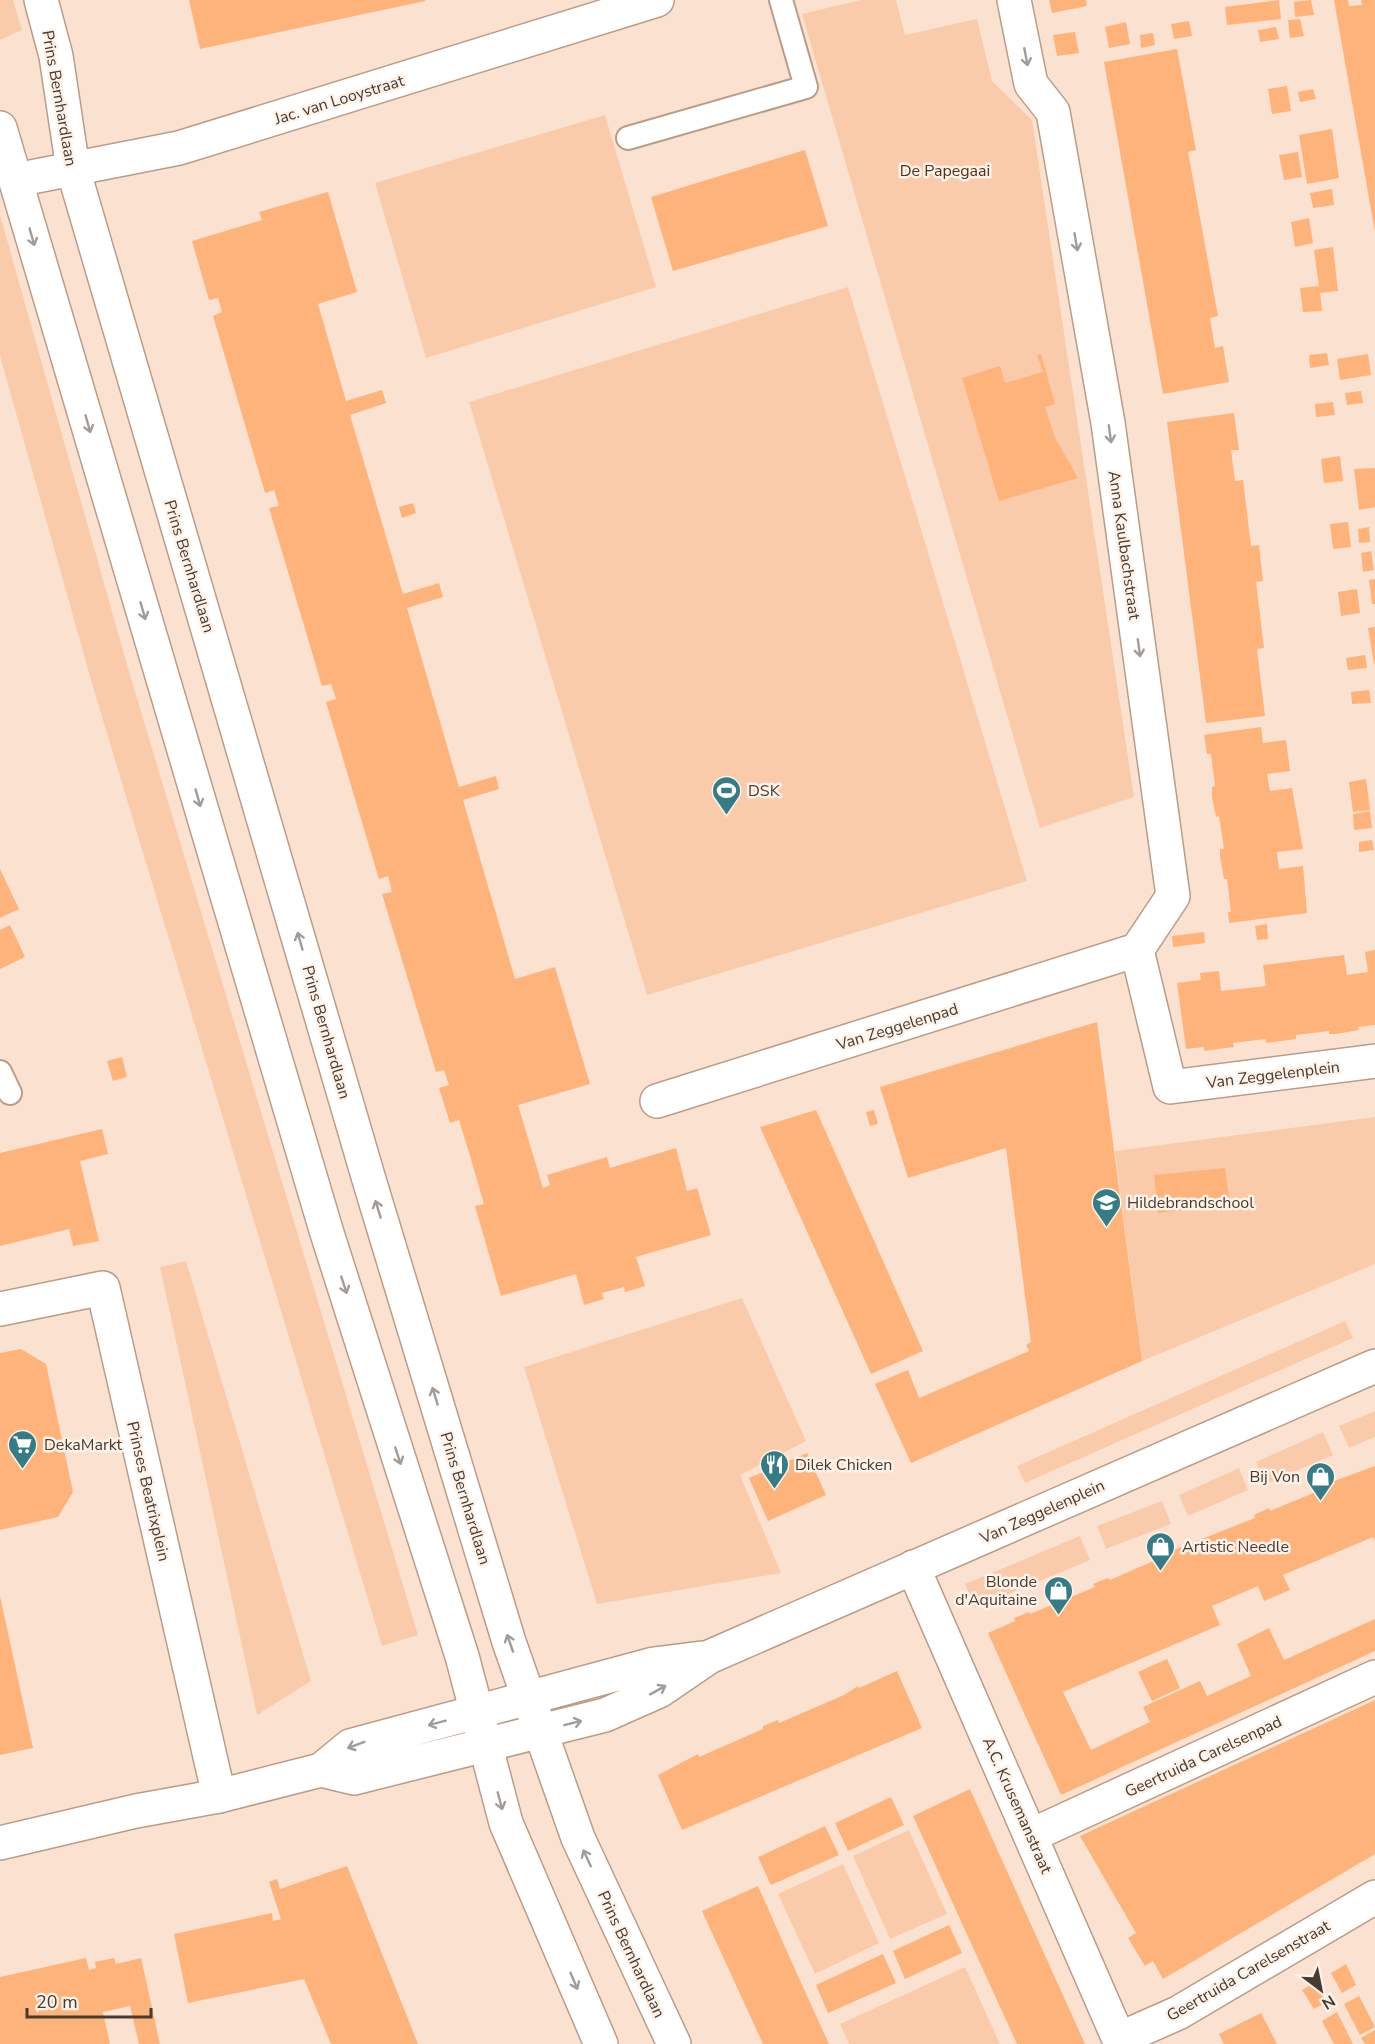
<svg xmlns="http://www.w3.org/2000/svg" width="1375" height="2044" viewBox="0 0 1375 2044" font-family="'Nunito Sans',sans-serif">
<rect width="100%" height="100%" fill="#fbe2d0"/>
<path fill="#f9cbaa" d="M0,0H13L22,30L0,40Z
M861,0H896L905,35L977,19L992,81L1032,120L1134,797L1040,828L802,14Z
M605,115L656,287L426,358L375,183Z
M0,215L128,668L418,1635L382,1646L93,687L0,356Z
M848,287L1027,881L647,995L469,402Z
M1375,1117V1264L1142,1361L1115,1151Z
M186,1261L311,1681L257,1715L160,1267Z
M742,1298L806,1441L740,1475L781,1573L597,1604L524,1367Z
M1345,1321L1353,1338L1025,1483L1017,1466Z
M1375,1411V1437L1349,1448L1339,1426Z
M1323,1432L1333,1455L1266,1484L1256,1462Z
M1239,1468L1248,1490L1188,1516L1179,1495Z
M1162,1501L1171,1524L1106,1549L1097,1526Z
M1080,1536L1090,1560L975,1608L965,1584Z
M909,1830L947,1914L890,1939L853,1856Z
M843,1864L879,1943L815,1974L778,1894Z
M965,1967L1000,2044H849L840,2024Z"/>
<path fill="#fdb37a" d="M189,0H425V1L200,49Z
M1049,0H1086L1087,6L1052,13Z
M1279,0L1281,19L1227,25L1225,7Z
M1311,0L1314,15L1295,17L1294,2Z
M1334,0H1348L1349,6L1362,5L1361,0H1375V232Z
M1300,19L1304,36L1290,38L1288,20Z
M1189,21L1192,36L1174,39L1171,24Z
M1126,22L1130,44L1109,48L1105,27Z
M1276,27L1279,39L1260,42L1258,30Z
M1075,32L1079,53L1057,56L1053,35Z
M1153,33L1155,45L1141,48L1140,35Z
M1177,49L1196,150L1188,152L1218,316L1210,318L1215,348L1223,346L1229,382L1163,394L1104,62Z
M1287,86L1291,111L1272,114L1268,89Z
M1313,89L1316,99L1300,102L1298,92Z
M1332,129L1339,178L1307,184L1299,135Z
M805,150L828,226L673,271L651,197Z
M1298,152L1302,177L1284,180L1279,155Z
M1332,189L1334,205L1313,208L1310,193Z
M328,192L357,292L318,304L346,401L382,390L386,403L350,415L403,594L439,583L443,597L407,608L459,787L496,776L499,789L463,800L515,979L555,967L590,1084L518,1105L543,1188L550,1185L547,1175L607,1157L610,1168L676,1148L687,1191L697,1188L711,1235L636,1257L645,1286L625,1292L624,1287L602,1293L604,1299L584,1305L576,1274L501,1296L475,1206L484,1204L470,1156L459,1120L450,1123L439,1088L449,1085L444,1070L436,1072L382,894L392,892L388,876L379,879L326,702L336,699L331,684L322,686L269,508L279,506L274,490L265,493L213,316L222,312L218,298L209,300L192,241L262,220L259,212Z
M1309,218L1313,243L1295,247L1291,222Z
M1333,247L1338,291L1320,293L1322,311L1303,312L1300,288L1319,286L1314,250Z
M1327,353L1329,365L1310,368L1309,355Z
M1041,354L1055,404L1045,407L1055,438L1078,478L999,501L962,378L1000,366L1005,383L1043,372L1037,355Z
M1368,354L1371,375L1340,380L1337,359Z
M1361,391L1363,403L1347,405L1345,393Z
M1333,402L1335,415L1316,417L1315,404Z
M1234,413L1239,450H1231L1235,481L1243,480L1251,546L1259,545L1263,581L1256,582L1264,648L1257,649L1265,716L1206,723L1167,422Z
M1340,456L1343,481L1324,483L1321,459Z
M1375,468V507L1359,510L1354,469Z
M413,503L416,513L402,518L399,507Z
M1348,522L1351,547L1333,549L1330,524Z
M1369,527L1370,542L1359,543L1358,529Z
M1371,551L1374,570L1363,572L1361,553Z
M1375,579V604H1372L1369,580Z
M1357,589L1360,613L1341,616L1338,592Z
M1375,627V664H1374L1368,628Z
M1365,655L1367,668L1348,670L1346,658Z
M1369,690L1371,703L1352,704L1351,692Z
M1261,727L1263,743L1286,740L1290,771L1267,774L1270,791L1292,788L1303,849L1277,852L1279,869L1303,866L1307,913L1229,923L1228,912H1231L1227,879H1224L1220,856V849H1224L1219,816L1216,817L1212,797V787L1215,786L1211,754H1207L1204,735Z
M1366,779L1370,810L1353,812L1349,782Z
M1370,811L1372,828L1354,830L1353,814Z
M1372,840L1374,850L1359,852V842Z
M0,869L19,909L0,918Z
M1267,924L1268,939L1257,940L1255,926Z
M10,925L25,957L0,969V930Z
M1204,932L1205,943L1173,947L1172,936Z
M1375,950V1025L1358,1027L1359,1030L1336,1034H1329V1031L1296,1035V1039L1266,1043V1039L1233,1043L1234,1047L1218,1049L1204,1051V1047L1186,1049L1177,983L1201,980L1200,973L1219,971L1221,991L1266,986L1263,965L1344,955L1347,975L1368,972L1365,952Z
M1097,1022L1142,1361L911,1463L875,1384L908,1370L919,1398L1029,1351L1026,1345L1031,1342L1006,1148L908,1178L880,1087Z
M122,1057L127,1077L113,1081L107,1061Z
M816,1110L923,1351L871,1374L760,1127Z
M874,1110L878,1124L870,1126L866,1112Z
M102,1129L108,1154L80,1161L99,1241L73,1246L69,1229L0,1246V1153Z
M1225,1168L1230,1204L1158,1213L1154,1175Z
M21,1349L46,1364L73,1492L58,1517L0,1530V1353Z
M807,1453L826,1495L768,1521L749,1478Z
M1375,1466V1541L1373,1537L1283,1575L1290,1590L1264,1601L1258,1586L1212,1606L1220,1625L1063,1692L1091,1750L1150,1722L1143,1707L1200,1681L1207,1696L1251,1676L1237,1644L1269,1628L1284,1660L1375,1619V1651L1061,1795L988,1633L1015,1621L1014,1618L1029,1612L1030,1614L1095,1587L1093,1584L1108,1578L1110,1580L1174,1552V1550L1255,1518L1254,1515L1269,1508L1270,1511L1335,1484L1334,1481Z
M0,1596L33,1748L0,1755Z
M1167,1659L1180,1688L1152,1701L1138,1672Z
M897,1671L922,1728L682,1830L658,1775L698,1754L699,1757L763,1729V1726L778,1720L779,1723L844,1695L858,1686L859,1688Z
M1375,1700V1854L1163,1979L1153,1961L1145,1966L1128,1938L1136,1933L1080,1836Z
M970,1789L1006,1869L1085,2044H1017L913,1816Z
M891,1797L904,1825L848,1851L835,1823Z
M825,1826L839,1855L771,1885L758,1857Z
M347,1866L418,2044H331L304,1979L188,2003L174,1934L272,1913L273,1921L281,1919L269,1882L277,1879L280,1889Z
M758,1886L793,1965L829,2044H763L702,1911Z
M949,1925L962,1953L905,1979L893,1951Z
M883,1954L896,1983L828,2013L816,1985Z
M86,1958L89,1970L96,1968L95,1962L114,1958L116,1964L141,1958L160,2044H139L130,2006L103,2012L110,2044H0V1977Z
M1346,1964L1356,1985L1342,1993L1331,1973Z
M1316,1982L1327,2002L1314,2009L1302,1990Z
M1359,1996L1375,2027L1360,2035L1344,2004Z
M1337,2012L1353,2044H1334L1322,2021Z
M1261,2013L1277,2044H1224L1219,2034Z
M1375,2030V2044H1365L1361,2038Z"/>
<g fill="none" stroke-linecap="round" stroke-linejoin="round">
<defs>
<path id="service" d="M628,138L806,87L781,0
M0,1072L10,1093"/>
<path id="minor" d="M1014,0L1031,84L1053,112L1108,423L1173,896L1137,950L1170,1087L1375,1061
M16,180L179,148L657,0
M657,1101L1137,950
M0,1309L103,1288L219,1796
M913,1567L1121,2044
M1032,1835L1375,1677
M1119,2039L1178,2013L1375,1897"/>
<path id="tertiary" d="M321,1770L354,1778L605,1715L659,1691L709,1657L1375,1366
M0,1843L136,1811L219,1796L321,1770L350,1746L654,1664L702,1658"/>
<path id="secondary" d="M41,0L56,56L73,169L370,1183L509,1642L578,1838L674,2044
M0,128L326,1230L462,1656L506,1823L601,2044"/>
</defs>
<use href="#service" stroke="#ba9c87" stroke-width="26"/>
<use href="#minor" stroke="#ba9c87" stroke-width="36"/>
<use href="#tertiary" stroke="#ba9c87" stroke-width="36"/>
<use href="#secondary" stroke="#ba9c87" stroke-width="36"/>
<use href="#service" stroke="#fff" stroke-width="22"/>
<use href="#minor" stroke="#fff" stroke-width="33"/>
<use href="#tertiary" stroke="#fff" stroke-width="33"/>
<use href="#secondary" stroke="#fff" stroke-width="33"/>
</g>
<defs><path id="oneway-shaft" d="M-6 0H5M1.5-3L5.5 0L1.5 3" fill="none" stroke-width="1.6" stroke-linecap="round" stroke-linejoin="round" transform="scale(1.5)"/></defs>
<g stroke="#a29c98">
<use href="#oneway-shaft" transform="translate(1026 57) rotate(79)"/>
<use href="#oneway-shaft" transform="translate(32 237) rotate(74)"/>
<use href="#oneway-shaft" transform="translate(1076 242) rotate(80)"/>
<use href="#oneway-shaft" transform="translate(88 424) rotate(74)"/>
<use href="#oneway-shaft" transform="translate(1110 434) rotate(82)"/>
<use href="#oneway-shaft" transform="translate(143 611) rotate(74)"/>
<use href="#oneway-shaft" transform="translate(1139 648) rotate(82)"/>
<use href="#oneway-shaft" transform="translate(198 798) rotate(74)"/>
<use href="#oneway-shaft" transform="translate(300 941) rotate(-106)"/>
<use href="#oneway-shaft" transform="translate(378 1209) rotate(-107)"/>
<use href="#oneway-shaft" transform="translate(344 1285) rotate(72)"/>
<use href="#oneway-shaft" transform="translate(435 1396) rotate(-107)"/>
<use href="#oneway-shaft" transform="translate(398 1456) rotate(72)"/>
<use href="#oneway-shaft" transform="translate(510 1643) rotate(-109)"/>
<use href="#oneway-shaft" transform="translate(658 1690) rotate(-29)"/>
<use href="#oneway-shaft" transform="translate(437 1723) rotate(165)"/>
<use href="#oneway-shaft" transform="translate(573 1723) rotate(-14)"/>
<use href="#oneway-shaft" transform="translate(356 1745) rotate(160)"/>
<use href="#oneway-shaft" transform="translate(500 1801) rotate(75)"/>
<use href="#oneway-shaft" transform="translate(587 1858) rotate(-115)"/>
<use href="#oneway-shaft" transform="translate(574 1981) rotate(67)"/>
</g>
<defs>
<symbol id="stadium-pin" viewBox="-11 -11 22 30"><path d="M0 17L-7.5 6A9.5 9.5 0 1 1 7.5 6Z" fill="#357c86" stroke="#fff2e9"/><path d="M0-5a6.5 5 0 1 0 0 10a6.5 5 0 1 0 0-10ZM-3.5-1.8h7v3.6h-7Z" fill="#fff"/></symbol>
<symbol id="school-pin" viewBox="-11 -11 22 30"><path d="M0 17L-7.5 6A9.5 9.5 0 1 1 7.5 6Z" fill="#357c86" stroke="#fff2e9"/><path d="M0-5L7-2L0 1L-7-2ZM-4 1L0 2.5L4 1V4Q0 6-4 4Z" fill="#fff"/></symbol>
<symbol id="supermarket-pin" viewBox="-11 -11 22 30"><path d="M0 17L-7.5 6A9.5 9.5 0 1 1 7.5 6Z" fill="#357c86" stroke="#fff2e9"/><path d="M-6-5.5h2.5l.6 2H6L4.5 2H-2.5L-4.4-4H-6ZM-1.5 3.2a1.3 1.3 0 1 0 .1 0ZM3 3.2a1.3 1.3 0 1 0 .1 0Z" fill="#fff"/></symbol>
<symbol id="restaurant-pin" viewBox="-11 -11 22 30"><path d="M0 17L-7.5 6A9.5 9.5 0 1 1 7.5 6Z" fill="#357c86" stroke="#fff2e9"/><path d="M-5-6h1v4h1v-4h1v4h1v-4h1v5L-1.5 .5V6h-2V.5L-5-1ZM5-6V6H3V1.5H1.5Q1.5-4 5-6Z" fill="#fff"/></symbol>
<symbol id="shop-pin" viewBox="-11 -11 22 30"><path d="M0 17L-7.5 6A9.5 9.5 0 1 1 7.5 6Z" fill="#357c86" stroke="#fff2e9"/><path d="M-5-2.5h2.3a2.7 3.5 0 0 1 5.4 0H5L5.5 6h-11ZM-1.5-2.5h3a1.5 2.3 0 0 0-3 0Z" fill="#fff"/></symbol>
</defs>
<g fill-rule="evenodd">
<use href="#stadium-pin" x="710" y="774" width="33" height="45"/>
<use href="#school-pin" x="1090" y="1186" width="33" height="45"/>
<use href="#supermarket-pin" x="6" y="1428" width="33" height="45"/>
<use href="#restaurant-pin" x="758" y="1448" width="33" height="45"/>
<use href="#shop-pin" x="1304" y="1460" width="33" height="45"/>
<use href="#shop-pin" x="1144" y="1530" width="33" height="45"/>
<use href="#shop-pin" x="1042" y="1574" width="33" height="45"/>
</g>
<g text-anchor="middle" stroke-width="5" stroke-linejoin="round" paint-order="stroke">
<g font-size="16" fill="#463a31" stroke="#fff2e9">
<text transform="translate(60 98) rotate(80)" y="6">Prins Bernhardlaan</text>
<text transform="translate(339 99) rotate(-17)" y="6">Jac. van Looystraat</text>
<text transform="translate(1125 545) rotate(82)" y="6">Anna Kaulbachstraat</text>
<text transform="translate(190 566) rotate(73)" y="6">Prins Bernhardlaan</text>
<text transform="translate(897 1026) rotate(-17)" y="6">Van Zeggelenpad</text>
<text transform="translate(327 1032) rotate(74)" y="6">Prins Bernhardlaan</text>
<text transform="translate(1273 1074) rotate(-7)" y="6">Van Zeggelenplein</text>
<text transform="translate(149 1491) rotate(77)" y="6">Prinses Beatrixplein</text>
<text transform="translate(466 1498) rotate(73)" y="6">Prins Bernhardlaan</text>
<text transform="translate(1042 1511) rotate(-24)" y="6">Van Zeggelenplein</text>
<text transform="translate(1203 1756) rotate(-25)" y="6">Geertruida Carelsenpad</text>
<text transform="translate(1018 1805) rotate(66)" y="6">A.C. Krusemanstraat</text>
<text transform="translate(632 1954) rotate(65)" y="6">Prins Bernhardlaan</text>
<text transform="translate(1248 1970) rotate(-30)" y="6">Geertruida Carelsenstraat</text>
</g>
<g font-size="16" fill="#4f3119" stroke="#fff2e9">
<text x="945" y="176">De Papegaai</text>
</g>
<g font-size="16" fill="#463a31" stroke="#fff2e9" text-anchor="start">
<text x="748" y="796">DSK</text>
<text x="1127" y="1208">Hildebrandschool</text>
<text x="44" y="1450">DekaMarkt</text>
<text x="795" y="1470">Dilek Chicken</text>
<text x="1300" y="1482" text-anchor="end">Bij Von</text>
<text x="1182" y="1552">Artistic Needle</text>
<text x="1037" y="1587" text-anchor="end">Blonde<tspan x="1037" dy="18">d'Aquitaine</tspan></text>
</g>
</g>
<g transform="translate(1321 1990) rotate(148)" stroke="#fff2e9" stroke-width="4.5" paint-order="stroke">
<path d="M0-4.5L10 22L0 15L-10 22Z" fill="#463a31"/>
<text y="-9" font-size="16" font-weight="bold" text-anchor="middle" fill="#463a31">N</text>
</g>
<path d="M27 2008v9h124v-9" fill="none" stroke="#463a31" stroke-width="3"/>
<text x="36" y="2008" font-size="18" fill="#463a31" stroke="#fff2e9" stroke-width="4.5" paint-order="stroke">20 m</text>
</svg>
